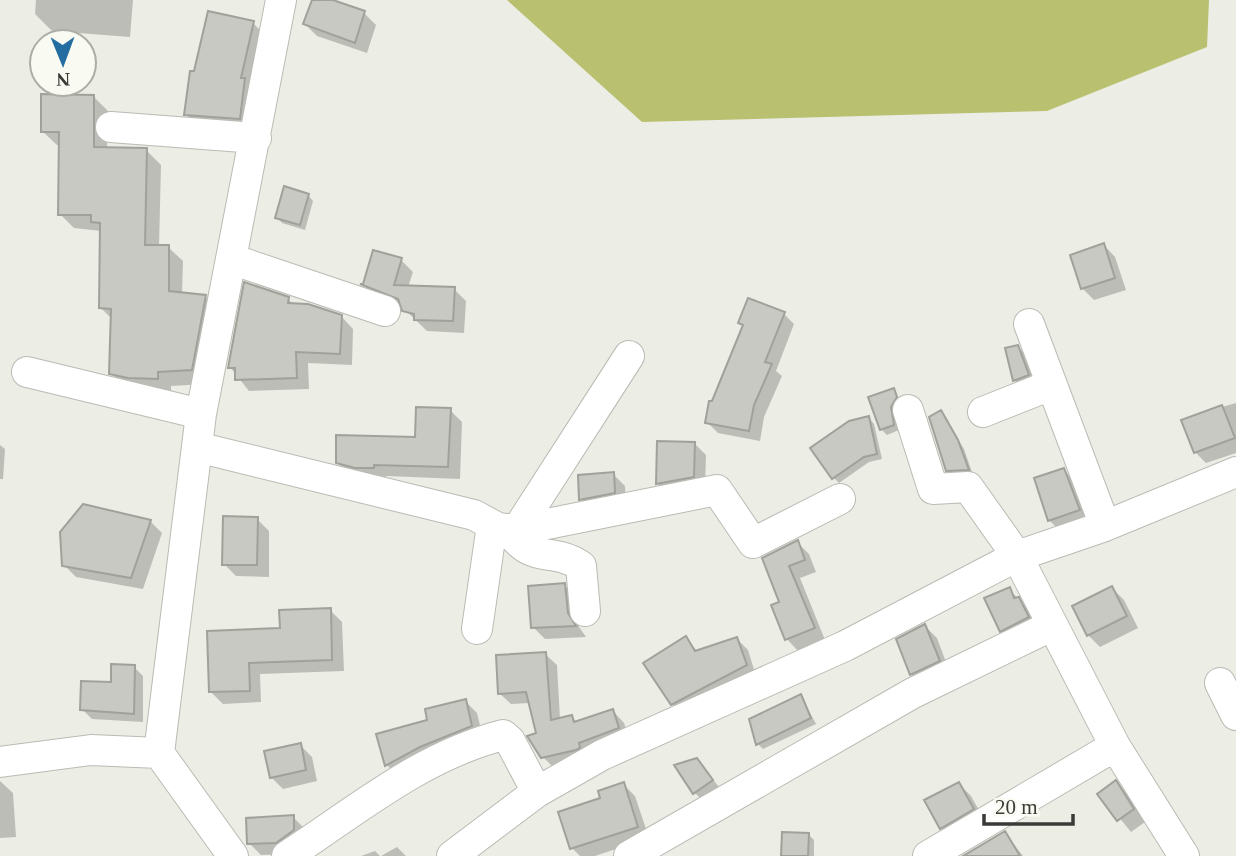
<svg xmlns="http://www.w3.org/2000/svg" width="1236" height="856" viewBox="0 0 1236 856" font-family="'Times New Roman',serif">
<rect width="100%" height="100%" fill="#ecede5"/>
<path fill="#b9c070" d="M507,0H1209L1207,47L1047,111L642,122Z"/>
<path fill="#0003" d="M36,0H133L130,37L52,31L35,14Z
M314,0H328L364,13L376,25L367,53L317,36L305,24Z
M253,23L265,35L251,130L198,126L186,114L195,73Z
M93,96L108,111L107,149L146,150L161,165L159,247H168L183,261L182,294L205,297L220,311L206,384L171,386V393L126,388L111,373L113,320L101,308V231L74,228L60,214L61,145H57L42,131Z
M308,195L313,201L305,230L282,223L277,217Z
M1104,245L1115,257L1126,290L1094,300L1082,288Z
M374,252L401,260L413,272L408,287L454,289L466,301L464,333L427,331L402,307L374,296L364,286Z
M288,299L294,305L341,316L353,329L352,365L308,363L309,389L249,391L230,367Z
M784,314L794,324L776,371L782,376L764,417L760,441L718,433L707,422L744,327L740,322Z
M1018,347L1030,359L1040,387L1026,392L1014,380Z
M894,390L902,403L899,430L887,435L881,429Z
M1236,403V453L1206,463L1195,452L1222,407Z
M450,410L462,422L460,479L386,476V479L349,474L337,462L417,438Z
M941,412L964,449L973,475L953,476L947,470Z
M869,418L874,424L882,459L869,462L839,483L834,478Z
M694,443L706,455L705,488L669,496L658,484Z
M0,445L5,449L3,479H0Z
M1064,470L1076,482L1091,522L1061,532L1049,520Z
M613,474L625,486L626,504L593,511L581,499Z
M257,519L269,531V577L236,576L224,564Z
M150,521L162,533L143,589L76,577L64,565Z
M797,542L809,554L816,572L800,578L825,640L798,651L787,639L781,603L764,559Z
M564,585L576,597L579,627L586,637L545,639L533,627Z
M1112,588L1124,600L1138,628L1100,647L1088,635Z
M1009,589L1030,611L1040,630L1013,642L1001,631Z
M330,610L342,622L344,671L260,674L261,702L223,704L211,692L281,630Z
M925,626L937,638L950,673L923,686L911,674Z
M685,638L698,652L737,639L748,650L756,676L683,715L672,704Z
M545,654L557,665L560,719L571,717L577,722L613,711L624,723L629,739L554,768L543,757L530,703L511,704L499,693Z
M134,667L143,676V722L92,719L82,709Z
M801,696L816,724L763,749L758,744Z
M465,701L477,713L483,738L398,777L387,765L378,735L430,721Z
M300,745L312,757L317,781L283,789L271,777Z
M697,760L724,793L706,804L695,793Z
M0,781L13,793L16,837L0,838Z
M1116,782L1127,794L1145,822L1131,832L1100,794Z
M623,784L635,796L649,838L595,856H580L572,848L602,799Z
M959,784L971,796L985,821L953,839L941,828Z
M293,817L305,829L288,854L261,855L249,843Z
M1005,833L1023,856H966Z
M809,835L814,840V856H783Z
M397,847L406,856H381Z
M375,851L380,856H361Z"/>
<path fill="#c8c9c2" stroke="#a0a19a" stroke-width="2" d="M312,0H333L365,11L355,43L303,24Z
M208,11L254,21L241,78H245L240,119L184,115L190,71H194Z
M41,94L94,95V147L147,148L145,245H169V291L206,295L192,370L158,372V379L128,378L109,374L111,309L99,308L100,223L91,222V215H58L59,132H41Z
M284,186L309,194L300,225L275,218Z
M1104,243L1115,278L1081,289L1070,255Z
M373,250L402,258L394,285L455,287L453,321L414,320V314L402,311L398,299L360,284H363Z
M244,282L289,297L288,303L308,304L342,315L340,354L296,352L297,378L235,380V368H228Z
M748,298L785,312L765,362L772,364L754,405L749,431L705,423L709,401H712L743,325L738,323Z
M1018,345L1029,375L1013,381L1005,348Z
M894,388L897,397L891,407L894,425L880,430L868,397Z
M1222,405L1235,438L1194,453L1181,420Z
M416,407L451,408L448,467L374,465V468H355L336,463V435L415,437Z
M941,410L958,440L969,470L946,471L929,417Z
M869,416L877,454L864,457L832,479L810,448L849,421Z
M657,441L695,442L694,477L656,484Z
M1064,468L1080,510L1048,521L1034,478Z
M614,472L615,493L579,500L578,475Z
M83,504L151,520L131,578L62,566L60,532Z
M223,516L258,517L257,565H222Z
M798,540L805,560L789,566L815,628L785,640L771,605L779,602L762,558Z
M565,583L568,613L576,626L531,628L528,586Z
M1112,586L1127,616L1087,636L1072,606Z
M1010,587L1014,598L1019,597L1029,617L1000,632L984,598Z
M331,608L332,660L249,663L250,691L209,692L207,631L280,628L279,610Z
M925,624L940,661L910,675L896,639Z
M686,636L695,651L737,637L747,665L671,705L643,663Z
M546,652L551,720L572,715L574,722L613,709L619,728L579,743L580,748L576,750L541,758L527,736L536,733L526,692L498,694L496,655Z
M111,664L135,665L134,714L80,710L81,681L111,682Z
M801,694L811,718L756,745L749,719Z
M466,699L472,726L420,747L385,766L376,734L427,720L425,709Z
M301,743L306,770L270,778L264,751Z
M697,758L713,780L693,794L674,765Z
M1116,780L1134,809L1117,821L1097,794Z
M624,782L638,827L570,849L558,812L600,798L598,791Z
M959,782L974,809L940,829L924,800Z
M294,815V830L276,843L247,844L246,818Z
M1005,831L1020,856H963Z
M782,832L809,833L808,856H781Z"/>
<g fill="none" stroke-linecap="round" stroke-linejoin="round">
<defs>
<path id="minor" d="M111,127L256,138
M231,259L385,311
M1029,324L1105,526
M27,372L201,414
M908,410L933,489L968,487L1017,556L1115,746L1184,856
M983,412L1051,385
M197,447L474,515L498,528L517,530L717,490L753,543L840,499
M508,530C534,566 551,546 581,566L585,611
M517,530L629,356
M477,629L492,525
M1220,683L1236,715
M0,762L91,750L159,753
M233,856L159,753L201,414L281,0
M287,856C356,811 421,756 503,735L510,741L537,792
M452,856L537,792L602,755L845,646L1017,556L1105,526L1236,472
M629,856L913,693L1051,626
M928,856L1115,746"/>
</defs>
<use href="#minor" stroke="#babbb4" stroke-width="32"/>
<use href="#minor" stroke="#fff" stroke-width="30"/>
</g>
<g transform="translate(63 63) rotate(179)"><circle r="33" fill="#f9faf2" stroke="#adada7" stroke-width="2"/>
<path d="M0-5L12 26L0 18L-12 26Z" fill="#236da0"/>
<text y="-10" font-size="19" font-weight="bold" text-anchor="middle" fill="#3a3a37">N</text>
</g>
<path d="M984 814v10h89v-10" fill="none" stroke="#3a3a37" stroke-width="3.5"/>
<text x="995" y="814" font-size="21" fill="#3a3a37" stroke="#f9faf2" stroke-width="5" paint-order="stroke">20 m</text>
</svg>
